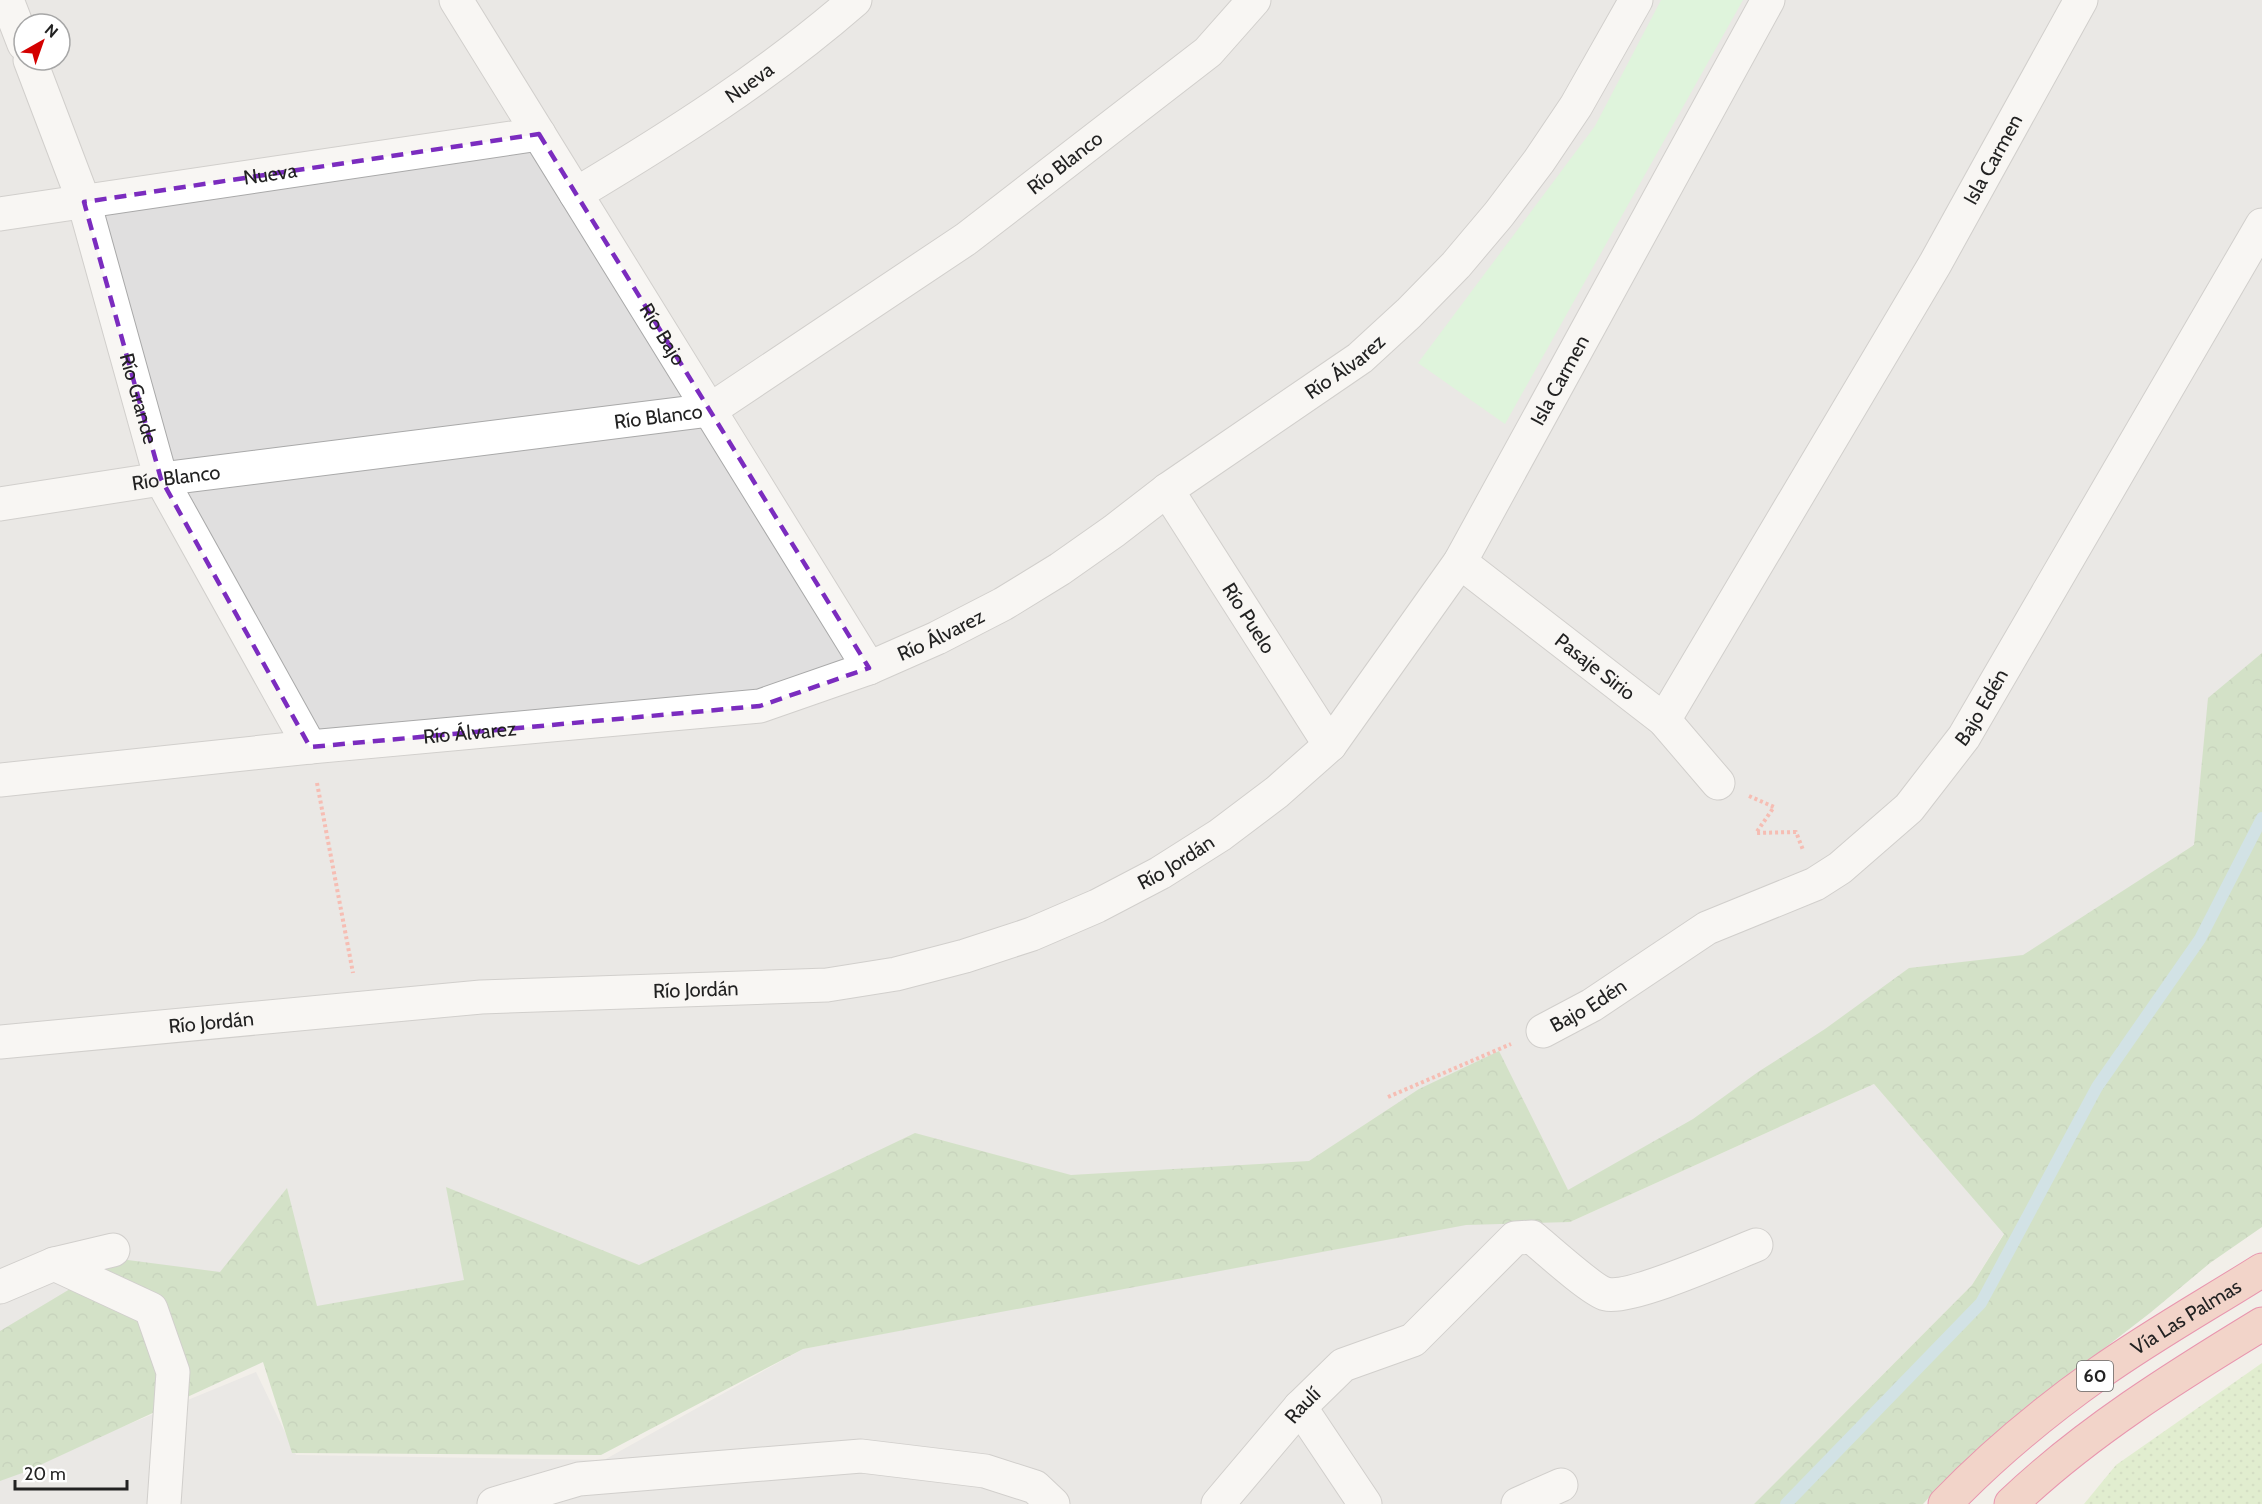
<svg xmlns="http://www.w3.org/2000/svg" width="2262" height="1504" viewBox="0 0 2262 1504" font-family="Cabin,sans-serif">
<defs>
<pattern id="grass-dots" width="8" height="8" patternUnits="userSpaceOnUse" patternTransform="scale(1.5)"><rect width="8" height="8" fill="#cdebb0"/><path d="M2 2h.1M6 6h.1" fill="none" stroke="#b0c997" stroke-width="1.8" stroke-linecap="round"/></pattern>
<pattern id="forest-crowns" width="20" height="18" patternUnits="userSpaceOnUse" patternTransform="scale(1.5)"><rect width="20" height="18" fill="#add19e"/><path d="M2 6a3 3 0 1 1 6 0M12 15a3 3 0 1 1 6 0" fill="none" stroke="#95b388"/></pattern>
</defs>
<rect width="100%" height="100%" fill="#f2efe9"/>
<path fill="#e0dfdf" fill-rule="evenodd" d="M0,0H2262V659L2198,847L2026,957L1694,1123L1566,1194L1309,1165L640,1269L469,1283L315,1311L222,1276L0,1335ZM24,24H60V60H24Z
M1874,1084L2004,1233L1972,1285L1754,1504H0V1477L256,1372L296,1455L604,1460L803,1349L1467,1221L1570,1222Z"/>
<path fill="url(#grass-dots)" d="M2262,1363V1504H2084L2116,1465Z"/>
<path fill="url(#forest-crowns)" d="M2262,653V1227L2210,1263L2150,1313L2028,1407L1938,1488L1923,1504H1754L1972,1285L2004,1234L1874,1084L1570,1222L1466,1225L803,1349L601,1455L292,1453L263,1362L25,1472L0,1481V1331L120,1259L220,1272L287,1188L317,1306L464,1280L446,1187L639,1265L915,1133L1071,1175L1309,1161L1419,1089L1499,1051L1568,1190L1693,1119L1758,1072L1825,1029L1909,968L2023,955L2194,845L2208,698Z"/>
<path fill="#c8facc" d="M1661,0H1743L1505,424L1418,363L1595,126Z"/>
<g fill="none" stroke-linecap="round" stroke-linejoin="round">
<path stroke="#aad3df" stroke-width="12" d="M1786,1504L1981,1303L2097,1087L2200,939L2262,818"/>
<defs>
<g id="minor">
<path d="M7,0L24,44"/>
<path id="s1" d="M456,0L869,668"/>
<path id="s2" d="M30,60L84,202L161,479L310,747"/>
<path id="s3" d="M576,194C673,136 769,75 855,0"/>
<path id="s4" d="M0,214L539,134"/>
<path id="s5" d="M1167,490L1330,745"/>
<path id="s6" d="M0,504L161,479L710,410L966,239L1208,52L1254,0"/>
<path id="s7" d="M1460,562L1664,720L1718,783"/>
<path id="s8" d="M1664,720L1935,264L2081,0"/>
<path id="s9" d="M1543,1031L1592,1005L1707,928L1815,884L1840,868L1909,808L1964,737L2262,225"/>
<path id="s10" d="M0,1042L481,997L827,985L896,974L965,956L1032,934L1097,906L1160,873L1220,835L1277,792L1330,745L1460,562L1768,0"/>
<path d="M54,1264L151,1309L173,1372L164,1504"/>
<path d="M0,1287L54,1264L113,1250"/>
<path d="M1300,1407L1365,1504"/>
<path d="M494,1504L579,1479L861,1456L985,1471L1035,1487L1053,1504"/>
<path id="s11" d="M1218,1504L1300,1407L1343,1365L1413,1340L1515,1238L1532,1237C1545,1248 1593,1291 1606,1294C1631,1300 1728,1256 1756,1245"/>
<path d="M1518,1504L1561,1485"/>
</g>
<g id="tertiary">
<path id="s12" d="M0,780L310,747L760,706L869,668L937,638L1003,604L1060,569L1114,531L1167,490L1360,358L1409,313L1456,265L1499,214L1539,161L1576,106L1636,0"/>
</g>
<g id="trunk">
<path id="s13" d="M1945,1504C1991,1456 2044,1412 2099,1373C2151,1336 2208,1304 2262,1270"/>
<path d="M2011,1504C2085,1433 2175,1377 2262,1324"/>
</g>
</defs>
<use href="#minor" stroke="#a9a9a9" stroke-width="35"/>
<use href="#tertiary" stroke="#a9a9a9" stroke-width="35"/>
<use href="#trunk" stroke="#dc2a67" stroke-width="35"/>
<path stroke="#fa8072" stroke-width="4" stroke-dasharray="3 3" stroke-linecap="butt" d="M317,783L353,973
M1749,796L1774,807L1756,833L1796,832L1803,850
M1388,1097L1511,1044"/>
<use href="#minor" stroke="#fff" stroke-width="33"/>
<use href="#tertiary" stroke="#fff" stroke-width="33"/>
<use href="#trunk" stroke="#f2b4a3" stroke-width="33"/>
</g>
<path d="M0 0H2262V1504H0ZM539,134L869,668L760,706L310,747L161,479L84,202Z" fill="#f2efe9" fill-opacity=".55" fill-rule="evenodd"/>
<path fill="none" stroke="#7b2cbf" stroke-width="4.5" stroke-dasharray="12 8" stroke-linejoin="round" d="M539,134L869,668L760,706L310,747L161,479L84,202Z"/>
<g text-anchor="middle" stroke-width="5" stroke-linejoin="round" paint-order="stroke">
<rect fill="#fff" stroke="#646464" stroke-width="1.5" x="2077" y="1361" width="36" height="30" rx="4.5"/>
<g font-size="18" font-weight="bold" fill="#222">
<text x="2095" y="1382">60</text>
</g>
<g font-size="20" fill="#222" stroke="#fff">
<text dy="7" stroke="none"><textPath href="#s3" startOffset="206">Nueva</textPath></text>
<text dy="7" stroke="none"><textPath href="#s8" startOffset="650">Isla Carmen</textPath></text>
<text dy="7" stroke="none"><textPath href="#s6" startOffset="1149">Río Blanco</textPath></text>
<text dy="7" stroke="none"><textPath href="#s4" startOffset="273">Nueva</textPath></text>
<text dy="7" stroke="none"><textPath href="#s1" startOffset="393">Río Bajo</textPath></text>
<text dy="7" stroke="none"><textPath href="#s12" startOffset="1444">Río Álvarez</textPath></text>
<text dy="7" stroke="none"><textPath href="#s10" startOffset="1828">Isla Carmen</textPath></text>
<text dy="7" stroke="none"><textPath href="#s2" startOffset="356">Río Grande</textPath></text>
<text dy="7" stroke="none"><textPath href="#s6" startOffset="664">Río Blanco</textPath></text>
<text dy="7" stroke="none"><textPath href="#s6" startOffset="178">Río Blanco</textPath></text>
<text dy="7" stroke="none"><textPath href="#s5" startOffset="152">Río Puelo</textPath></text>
<text dy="7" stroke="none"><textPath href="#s12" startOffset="958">Río Álvarez</textPath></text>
<text dy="7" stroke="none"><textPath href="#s7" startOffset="171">Pasaje Sirio</textPath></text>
<text dy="7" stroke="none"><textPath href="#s9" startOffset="556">Bajo Edén</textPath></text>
<text dy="7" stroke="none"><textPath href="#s12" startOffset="472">Río Álvarez</textPath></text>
<text dy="7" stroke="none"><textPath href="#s10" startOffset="1202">Río Jordán</textPath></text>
<text dy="7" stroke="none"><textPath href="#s10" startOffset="698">Río Jordán</textPath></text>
<text dy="7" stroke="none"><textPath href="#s9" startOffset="52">Bajo Edén</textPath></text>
<text dy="7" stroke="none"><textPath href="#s10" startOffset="212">Río Jordán</textPath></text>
<text dy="7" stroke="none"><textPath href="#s13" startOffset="306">Vía Las Palmas</textPath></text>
<text dy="7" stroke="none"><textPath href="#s11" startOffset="130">Raulí</textPath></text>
</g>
</g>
<g transform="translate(42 42) rotate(40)"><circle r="28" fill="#ffffff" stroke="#a7a7a7" stroke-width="1.5"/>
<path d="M0-4.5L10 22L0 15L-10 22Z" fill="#d40000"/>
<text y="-9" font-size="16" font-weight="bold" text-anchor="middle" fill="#222222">N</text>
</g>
<path d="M15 1480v9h112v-9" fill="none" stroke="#222222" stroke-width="3"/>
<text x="24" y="1480" font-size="18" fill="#222222" stroke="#ffffff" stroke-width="4.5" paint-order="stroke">20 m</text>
</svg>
